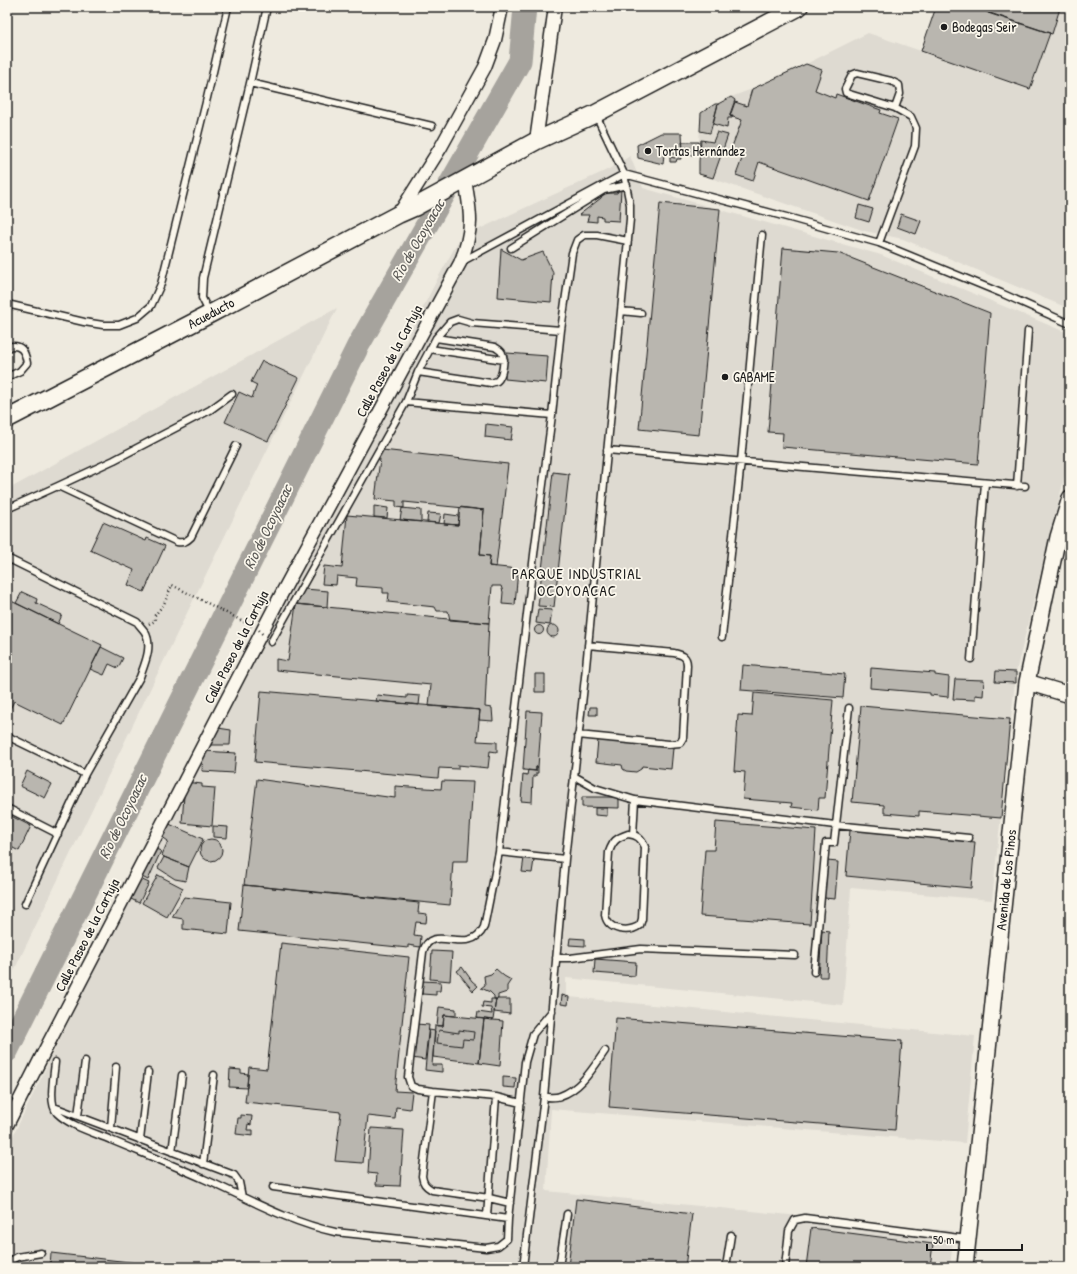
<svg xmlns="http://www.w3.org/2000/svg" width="1077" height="1274" viewBox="0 0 1077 1274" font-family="'Patrick Hand',sans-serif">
<rect width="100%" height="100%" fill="#eeeadf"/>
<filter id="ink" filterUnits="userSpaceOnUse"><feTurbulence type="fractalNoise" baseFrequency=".025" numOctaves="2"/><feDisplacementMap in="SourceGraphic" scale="8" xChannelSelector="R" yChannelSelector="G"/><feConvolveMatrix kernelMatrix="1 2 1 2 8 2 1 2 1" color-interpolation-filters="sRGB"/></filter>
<g filter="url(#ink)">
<path fill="#dedad1" d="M936,7H1070V309L903,239L865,231L699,174V142L701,113L731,97L752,89L806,64L868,33L921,51Z
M630,156L643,188L881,255L1070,334V455L1016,672L992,900L851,888L843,1005L566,978V996L569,997L975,1036L965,1143L551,1109L546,1191L954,1231L950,1267H7V1148L119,918L109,909L244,650L326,497L439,276L460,238L609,169Z
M337,308L185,617L7,985V490Z"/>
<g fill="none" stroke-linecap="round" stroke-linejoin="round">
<path stroke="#a6a39d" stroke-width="23" d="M7,1051L358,346L520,61L525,7"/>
</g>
<path fill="#b9b6af" stroke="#1c1c1c" d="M936,7H972L1050,33L1030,89L921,51Z
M990,7H1058L1060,8L1052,34L988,13Z
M806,64L822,70L815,90L835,98L836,94L881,110L880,113L898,119L869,201L759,162L753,181L736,175L743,156L730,152L742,120L730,116L735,102L747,106L752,89Z
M731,97L735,100L730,114V116H733L732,118H728L727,128L713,124L718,104Z
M715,104H718L710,133L700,131L701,113Z
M717,132L728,135L713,178L699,174V161L701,140L713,142Z
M661,133H682L683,151H676V154H664L663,164L638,158L637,145Z
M682,142H699V152H696L693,155L682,154L680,151H683Z
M676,154H680L681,159H677L676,162H670V157L675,158Z
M619,189L621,190L619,221L603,220V217L597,216V222L587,221L589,215H579L601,198L603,193H617Z
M660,203L720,209L699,435L639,429Z
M859,205L873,209L869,222L856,218Z
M901,214L921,221L916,234L897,227Z
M783,248L838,253L990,313L978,464L782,447L783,433L768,432Z
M501,249L521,260L543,252L553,272L551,302L498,297Z
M507,353L548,356L546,383L505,379Z
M262,361L299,378L268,441L225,422L239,392L252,398L257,385L251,382Z
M486,424L513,427L511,440L485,437Z
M382,450L508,464L496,567L489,566L490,556L480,555L484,510L404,502V508L396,507V501L375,499L380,459H376Z
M553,472L569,474L554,607L538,606Z
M374,506L388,508L387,518L374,517Z
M460,507L484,510L480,555L490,556L489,566L518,569L515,605L502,604L503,592L501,586H492L489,623L450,620L448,611H437L435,607L388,602L389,593H383V588L356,586L357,578L337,576L336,585L322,584L324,566L342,568L347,515L458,525Z
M402,508L421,510V522L400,520Z
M428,513L441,514L439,523L427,522Z
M445,514L459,516L458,525L444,524Z
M103,522L146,541L147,538L165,546L144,592L128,585L134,570L90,550Z
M305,589L328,591L327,607L296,604Z
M22,592L37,599L36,603L62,615L58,624L16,603Z
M7,599L102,645L63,725L14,701L9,711L7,710Z
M296,604L489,623L485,707L492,708L493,721L479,720L480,710L429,706L431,685L276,670V659L288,661Z
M538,609L552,610L550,625L536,623Z
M547 631a6 6 0 1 1 12 0a6 6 0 1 1-12 0Z
M534.5 630a4.5 4.5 0 1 1 9 0a4.5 4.5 0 1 1-9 0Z
M101,647L123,658L118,668L109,664L104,675L90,669Z
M743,665L845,674L843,698L741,690Z
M871,668L935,673V675L949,677L948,697L930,695V693L870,688Z
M996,671L1016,672V683L995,682Z
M535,674H545V692H535Z
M955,679L984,680L983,696L975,695V700L953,699Z
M261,691L480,710L477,741L497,742V752L490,751L488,768L458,765V769L439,768L438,778L255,762Z
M754,693L833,700L825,798H819L818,810L791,807L792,803L743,799L745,772L734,771L738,715L752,716Z
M377,695L407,698V695L420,696L419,705L376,701Z
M861,706L1010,719L1001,818L919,811V816L884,813V805L852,802Z
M590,707H597V715H589Z
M527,711L542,712L538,767H536V771L523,770Z
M218,728L231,730L230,745H208Z
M598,740L673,748L671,769L642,766L641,769L636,772L626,771L623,769L622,765L596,762Z
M203,751L236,753L234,773L202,771Z
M536,767H538V773H536V776H533L532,802L521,801L523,774L527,775L528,770L536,771Z
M27,771L52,784L45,798L20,786Z
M257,779L395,798V786L441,789L442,781L473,782L468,861H453L450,905L244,885Z
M185,782L202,784V787L215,788L212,826L182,823Z
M582,797H619V808L582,807Z
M595,808H607V816L595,815Z
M7,814L31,826L19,851L7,845Z
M716,822L816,830L810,924L700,916L705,850H714Z
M167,823L203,839L189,867L164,857L162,855L168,841L161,836Z
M213,826L228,827L227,838L213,837Z
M850,830L975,842L971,888L846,876Z
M200 850a11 11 0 1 1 22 0a11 11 0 1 1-22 0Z
M153,848L161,851L148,880L140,876Z
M164,857L189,867L186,881L175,879L158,868Z
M524,858L534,860L532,873L522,872Z
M827,861L838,862L835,899L824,898Z
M158,875L183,888L167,917L142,903Z
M138,878L149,883L139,903L129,898Z
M244,885L419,903L418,913L427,914L426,923L416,922L414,935L421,936L420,947L408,945V948L239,931Z
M184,897L231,902L228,934L183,929V919L172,917Z
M822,930L829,931L827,977H819Z
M570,938L585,939V946L569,945Z
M281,943L409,957L395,1091L412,1092L410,1109L396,1107L395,1119L368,1116L363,1163L335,1161L341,1112L245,1102L249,1067L267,1069Z
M432,951L452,952L450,981L430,979Z
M595,959L636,962L635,976L594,973Z
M462,967L472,981L478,986L473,991L457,971Z
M496,969L504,976L511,980L507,986V992L498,995V999H494V996L490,992L481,988L485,985L484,976L491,974Z
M422,981L441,982L440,991H436V995L422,994Z
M562,995L569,997L568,1005L561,1004Z
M491,999H496L493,1020L477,1018L478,1012L492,1014L491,1008L482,1007L483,1002L491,1003Z
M496,999H510V1014L494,1012Z
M439,1007L456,1009V1016L444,1015L443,1026H437Z
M444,1015L484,1019L479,1063L433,1057L435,1025L443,1026Z
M616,1018L902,1041L895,1130L609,1107Z
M484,1019L503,1021L500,1066L479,1063Z
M416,1024L429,1025L425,1060L412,1058Z
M429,1030L435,1031L432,1065H442V1072L425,1070Z
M439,1030L459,1033V1030L474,1032L473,1040L463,1039L462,1046L437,1043Z
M230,1069L241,1070V1073L248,1074L247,1088L229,1087Z
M503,1077L516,1078L515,1088L503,1087Z
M241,1115L252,1116L251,1125L248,1124L247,1130H253V1136L236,1134L238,1118H241Z
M371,1128L404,1130L400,1186L376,1185L377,1174L368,1173Z
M576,1199L692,1214L685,1267H568Z
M811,1228L933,1244L930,1267H806Z
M51,1253L164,1266V1267H50Z"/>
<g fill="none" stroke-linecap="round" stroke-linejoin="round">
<defs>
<path id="service" d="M250,83L432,126
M879,243L915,146L916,128L911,117L895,108L846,93L845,89L852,75L857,73L891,81L899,85L900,94L895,108
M511,248L604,190L627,185
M461,262L624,174L794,219L879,243L1001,293L1070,324
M7,304L84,322L103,325H119L137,318L151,306L161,284L207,98L228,7
M621,311L641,313
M209,312L202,298L203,278L250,83L267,7
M7,347C21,343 25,351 27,363L20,371L7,377
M430,349L504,360
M418,372L491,383C493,382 495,382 497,381C503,376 505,359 502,353C501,350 497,349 495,347L436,338
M406,402L552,415
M607,450L1025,486
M58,486L114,460L210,410L232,394
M1017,486L1028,331
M7,509L58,486L177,542C184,543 187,541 191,537L236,446
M7,558L137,622C139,625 143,629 145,632C153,646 145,663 140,677L85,774L25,904
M722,637L741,461L762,235
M271,642L406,402L418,372L436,338L450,322L458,319L472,323L561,330
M971,659L985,483
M578,735L669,744L680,743L683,738L687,665C687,656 682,655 674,653L588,645
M7,736L85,774
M574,776L595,788L635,800L835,825L969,838
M7,808L58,834
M628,834C637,835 641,838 645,847L642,919L640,925C629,933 608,931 605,915L609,852C613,841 616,838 628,834Z
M633,835L635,800
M499,852L565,859
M556,958H570L641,949L795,955
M814,972L826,843H834L849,708
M55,1062C54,1075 48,1103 57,1113C70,1126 95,1133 111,1140C142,1153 173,1165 204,1179C247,1198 288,1222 335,1232L486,1248L498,1246L507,1239L508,1219L525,1062L533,1034L552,1011
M433,1091L422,1176C423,1183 425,1186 432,1190L489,1198L510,1203
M544,1097C549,1097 556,1098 560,1096C581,1089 593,1068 605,1051
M521,1103L496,1097L433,1091L418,1089L411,1086L408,1077L423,952C431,921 469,958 484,927L499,852L535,546L552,415L561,330L572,253L577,240L584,235H597L628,241
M54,1107L234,1175L239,1182L242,1197
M78,1116L85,1061
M111,1128L116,1067
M140,1140L148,1072
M172,1152L182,1075
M203,1164L214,1075
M273,1187L508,1219
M487,1216L496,1097
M7,1263L17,1257L41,1253
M523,1267L544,1097L565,859L585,677L630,219V205L624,174L596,115
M559,1267L567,1214
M726,1267L731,1235
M785,1267L789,1231L795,1220L805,1218L967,1239"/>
<path id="minor" d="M536,141L555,7
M399,214L441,147L485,67L495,40L502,7
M7,1125L45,1050L283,591L460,263C474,231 471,213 465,180"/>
<path id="tertiary" d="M1027,682L1070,695
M965,1267L1027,682L1058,537L1070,498"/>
<path id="secondary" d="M7,419L210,314L399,214L415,207L536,141L595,114L799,7"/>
</defs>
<use href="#service" stroke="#1c1c1c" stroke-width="9"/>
<use href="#minor" stroke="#1c1c1c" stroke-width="15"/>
<use href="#tertiary" stroke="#1c1c1c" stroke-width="18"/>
<use href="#secondary" stroke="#1c1c1c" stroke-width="20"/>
<path stroke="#1c1c1c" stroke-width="2.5" stroke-dasharray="1 3" stroke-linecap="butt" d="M149,624L155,621V615L164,604L172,585L252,626"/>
<use href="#service" stroke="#fbf7ec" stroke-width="6"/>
<use href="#minor" stroke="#fbf7ec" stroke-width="12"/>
<use href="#tertiary" stroke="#fbf7ec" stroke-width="15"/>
<use href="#secondary" stroke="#fbf7ec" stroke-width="17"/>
<path stroke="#1c1c1c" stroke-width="2.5" stroke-dasharray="1 3" stroke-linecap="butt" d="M259,630L264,636"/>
</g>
</g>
<g fill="#1c1c1c" stroke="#fbf7ec" stroke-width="1.5">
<circle cx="944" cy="27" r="4"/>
<circle cx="648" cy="151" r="4"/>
<circle cx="725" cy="377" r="4"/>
</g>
<g text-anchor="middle" stroke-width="3.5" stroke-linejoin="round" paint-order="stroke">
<g font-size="14" fill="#1c1c1c" stroke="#fbf7ec" text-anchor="start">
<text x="952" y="32">Bodegas Seir</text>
<text x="656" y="156">Tortas Hernández</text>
<text x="733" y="382">GABAME</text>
</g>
<g font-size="14" fill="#1c1c1c" stroke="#fbf7ec">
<text transform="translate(211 313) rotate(-28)" y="5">Acueducto</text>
<text transform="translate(389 361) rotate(-62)" y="5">Calle Paseo de la Cartuja</text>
<text transform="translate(236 647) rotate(-63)" y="5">Calle Paseo de la Cartuja</text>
<text transform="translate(1006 880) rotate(-84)" y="5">Avenida de los Pinos</text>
<text transform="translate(87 935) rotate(-63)" y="5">Calle Paseo de la Cartuja</text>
</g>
<g font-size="15" font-style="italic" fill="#5a5956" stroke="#fbf7ec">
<text transform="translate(418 240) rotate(-60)" y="5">Rio de Ocoyoacac</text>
<text transform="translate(268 527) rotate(-64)" y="5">Rio de Ocoyoacac</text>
<text transform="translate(123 817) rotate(-64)" y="5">Rio de Ocoyoacac</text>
</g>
<g font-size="15" letter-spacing="1" fill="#1c1c1c" stroke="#fbf7ec">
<text x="577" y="579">PARQUE INDUSTRIAL<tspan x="577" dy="17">OCOYOACAC</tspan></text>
</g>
</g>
<rect width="1077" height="1274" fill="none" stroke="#fbf7ec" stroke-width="24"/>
<rect x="12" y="12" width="1053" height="1250" fill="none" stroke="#1c1c1c" stroke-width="1.5" filter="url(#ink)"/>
<path d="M927 1244v6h95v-6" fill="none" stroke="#1c1c1c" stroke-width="2"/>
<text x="933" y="1244" font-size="12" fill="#1c1c1c" stroke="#fbf7ec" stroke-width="3" paint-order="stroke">50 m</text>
</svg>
